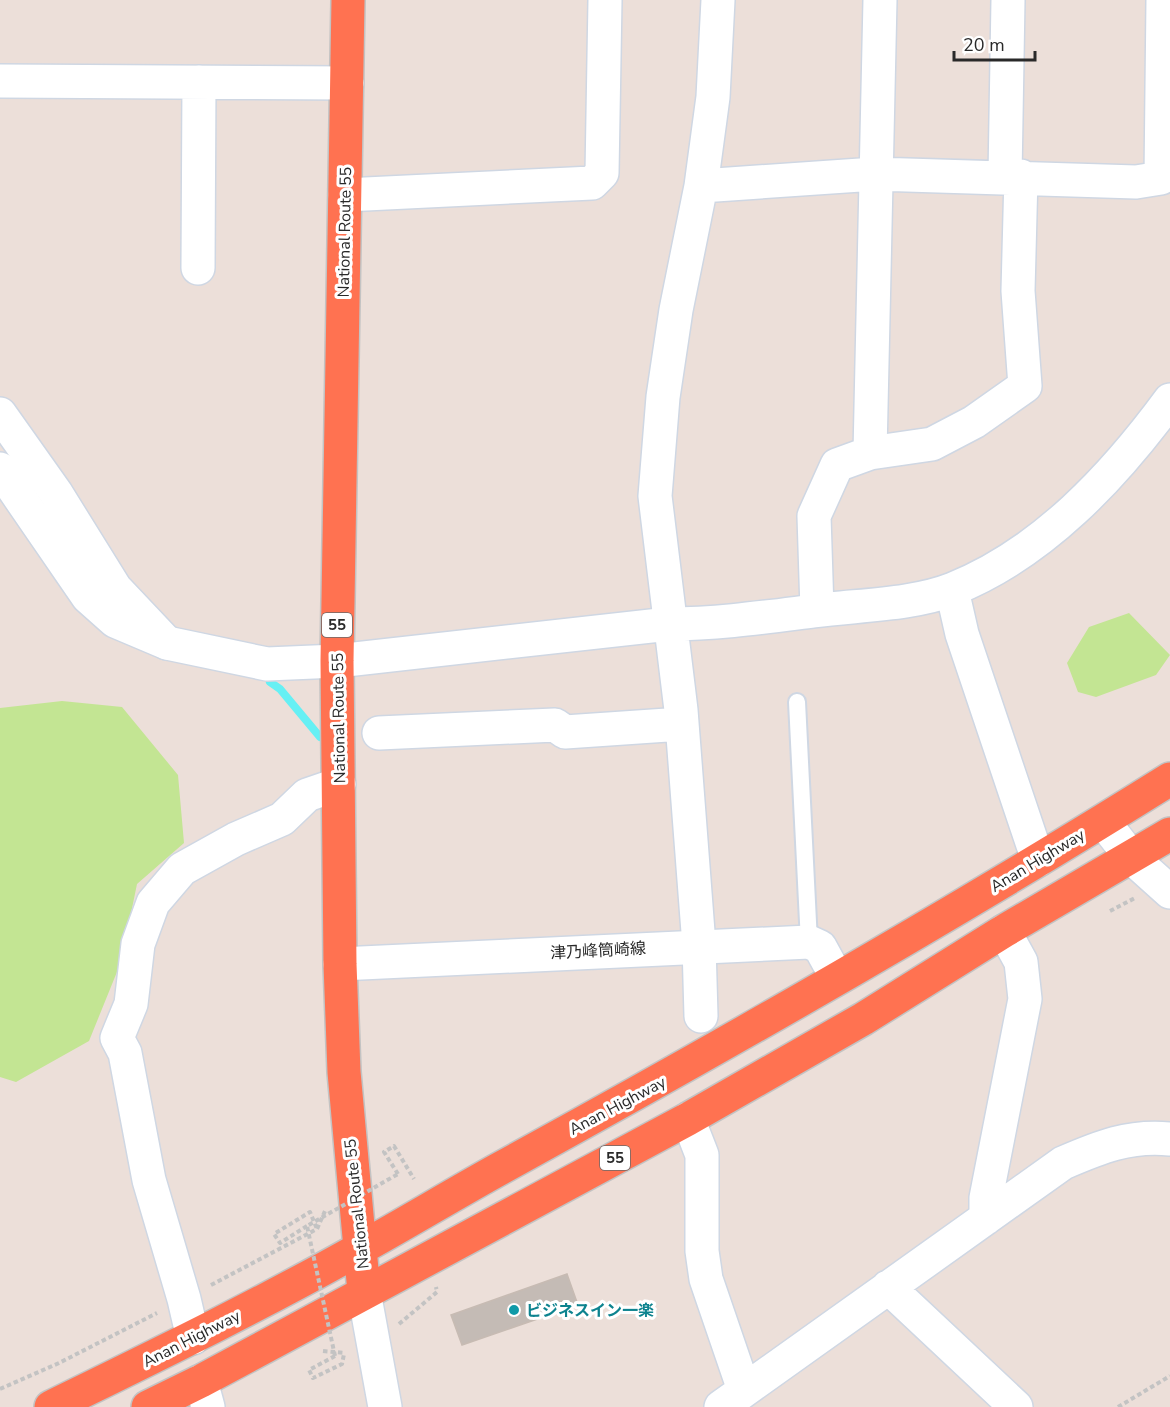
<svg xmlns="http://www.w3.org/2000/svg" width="1170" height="1407" viewBox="0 0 1170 1407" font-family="'Nunito Sans','Noto Sans JP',sans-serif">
<rect width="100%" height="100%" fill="#ecdfd9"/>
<path fill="#c3e593" d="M1129,613L1170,655L1156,675L1096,697L1078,692L1067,663L1089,627Z
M62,701L122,707L178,775L184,843L137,884L121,962L89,1041L16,1082L0,1077V708Z"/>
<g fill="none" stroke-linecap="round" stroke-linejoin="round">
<path stroke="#66f0f4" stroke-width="8" d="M270,682L280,689L320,737"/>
</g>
<path fill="#c4bbb5" stroke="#c7bbb3" stroke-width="1.5" d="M567,1274L578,1305L462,1345L451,1315Z"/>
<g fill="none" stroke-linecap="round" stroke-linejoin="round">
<defs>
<path id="lane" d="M797,702L809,942"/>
<path id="street" d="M880,0L870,453L932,444L974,422L1025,386L1018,291L1021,176
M0,81L347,83
M1005,176L1008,0
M701,186L875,174L1136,182L1161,178L1163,0
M345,195L592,183L602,173L605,0
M198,268L199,82
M0,414L56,493L115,588L167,643
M952,590L962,634L1038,860
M817,610L814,516L837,465L870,453
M337,661L669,624C718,624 766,617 814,611C857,605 913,605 953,589C1043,553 1114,476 1170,400
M379,733L555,725L565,732L682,724
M701,1016L699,945L681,710L655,496L663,397L676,310L701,186L713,97L718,0
M688,1119L702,1155V1251L706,1279L744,1390
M986,1218V1198L1025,999L1021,962L1004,931
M888,1287L1016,1407
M193,1338L184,1299L149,1180L125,1053L117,1038L131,1004L138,944L153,903L182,869L236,839L282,819L307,795L339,784
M201,1381L208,1407
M721,1407L1063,1163C1100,1147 1129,1135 1170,1139"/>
<path id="secondary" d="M0,469L88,597L115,621L167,643L267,664L337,661
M1103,821L1131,857L1170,892
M340,964L809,942L820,947L837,978
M364,1292L385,1407"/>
<path id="highway" d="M348,0L337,661L340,964L344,1072L364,1292
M51,1407C155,1356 260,1305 361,1248C408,1222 454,1194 501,1168C727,1044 951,916 1170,779
M148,1407L201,1381L688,1119L863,1019L1004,931L1170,834"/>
</defs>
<use href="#lane" stroke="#cfd7e3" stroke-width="20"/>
<use href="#street" stroke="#cfd7e3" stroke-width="36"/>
<use href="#secondary" stroke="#cfd7e3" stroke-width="36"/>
<use href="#highway" stroke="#c3c3c3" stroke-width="36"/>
<path stroke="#c3c3c3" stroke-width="4" stroke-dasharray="4.5 3" stroke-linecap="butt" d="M1110,911L1135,898
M398,1174L384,1152L394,1146L414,1179
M307,1226L280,1243L274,1234L310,1212L317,1229
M211,1285L317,1229L325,1211
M399,1324L437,1292L436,1287
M323,1351L345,1353
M335,1356L309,1370L313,1378L342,1364L344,1354
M0,1389L59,1363L157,1313
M1118,1407L1170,1376"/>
<use href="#lane" stroke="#fff" stroke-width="16"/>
<use href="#street" stroke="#fff" stroke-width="33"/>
<use href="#secondary" stroke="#fff" stroke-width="33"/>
<use href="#highway" stroke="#ff7251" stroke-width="33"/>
<path stroke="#c3c3c3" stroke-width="4" stroke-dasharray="4.5 3" stroke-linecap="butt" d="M335,1356L307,1226L398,1174"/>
</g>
<circle fill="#0f9aa8" stroke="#fff" stroke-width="2" cx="514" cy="1310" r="6"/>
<g text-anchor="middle" stroke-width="6" stroke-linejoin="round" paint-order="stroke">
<g fill="#fff" stroke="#696969" stroke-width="1.5">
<rect x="322" y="613" width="30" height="24" rx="4.5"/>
<rect x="600" y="1146" width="30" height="24" rx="4.5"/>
</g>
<g font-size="15" font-weight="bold" fill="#292929">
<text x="337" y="630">55</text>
<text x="615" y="1163">55</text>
</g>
<g font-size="16" fill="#292929" stroke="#fff">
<text transform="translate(344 232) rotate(-89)" y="6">National Route 55</text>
<text transform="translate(338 718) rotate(-91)" y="6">National Route 55</text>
<text transform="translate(1037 860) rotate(-31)" y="6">Anan Highway</text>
<text transform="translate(598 950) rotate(-3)" y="6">津乃峰筒崎線</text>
<text transform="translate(617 1105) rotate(-28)" y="6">Anan Highway</text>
<text transform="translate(356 1204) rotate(-96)" y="6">National Route 55</text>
<text transform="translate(191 1338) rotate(-27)" y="6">Anan Highway</text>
</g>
<g font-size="16" font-weight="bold" fill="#0d838f" stroke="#fff" text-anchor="start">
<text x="526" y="1316">ビジネスイン一楽</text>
</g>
</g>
<path d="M954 51v9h81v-9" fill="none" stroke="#292929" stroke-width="3"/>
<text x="963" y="51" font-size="18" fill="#292929" stroke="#ffffff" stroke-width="4.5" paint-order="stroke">20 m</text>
</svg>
